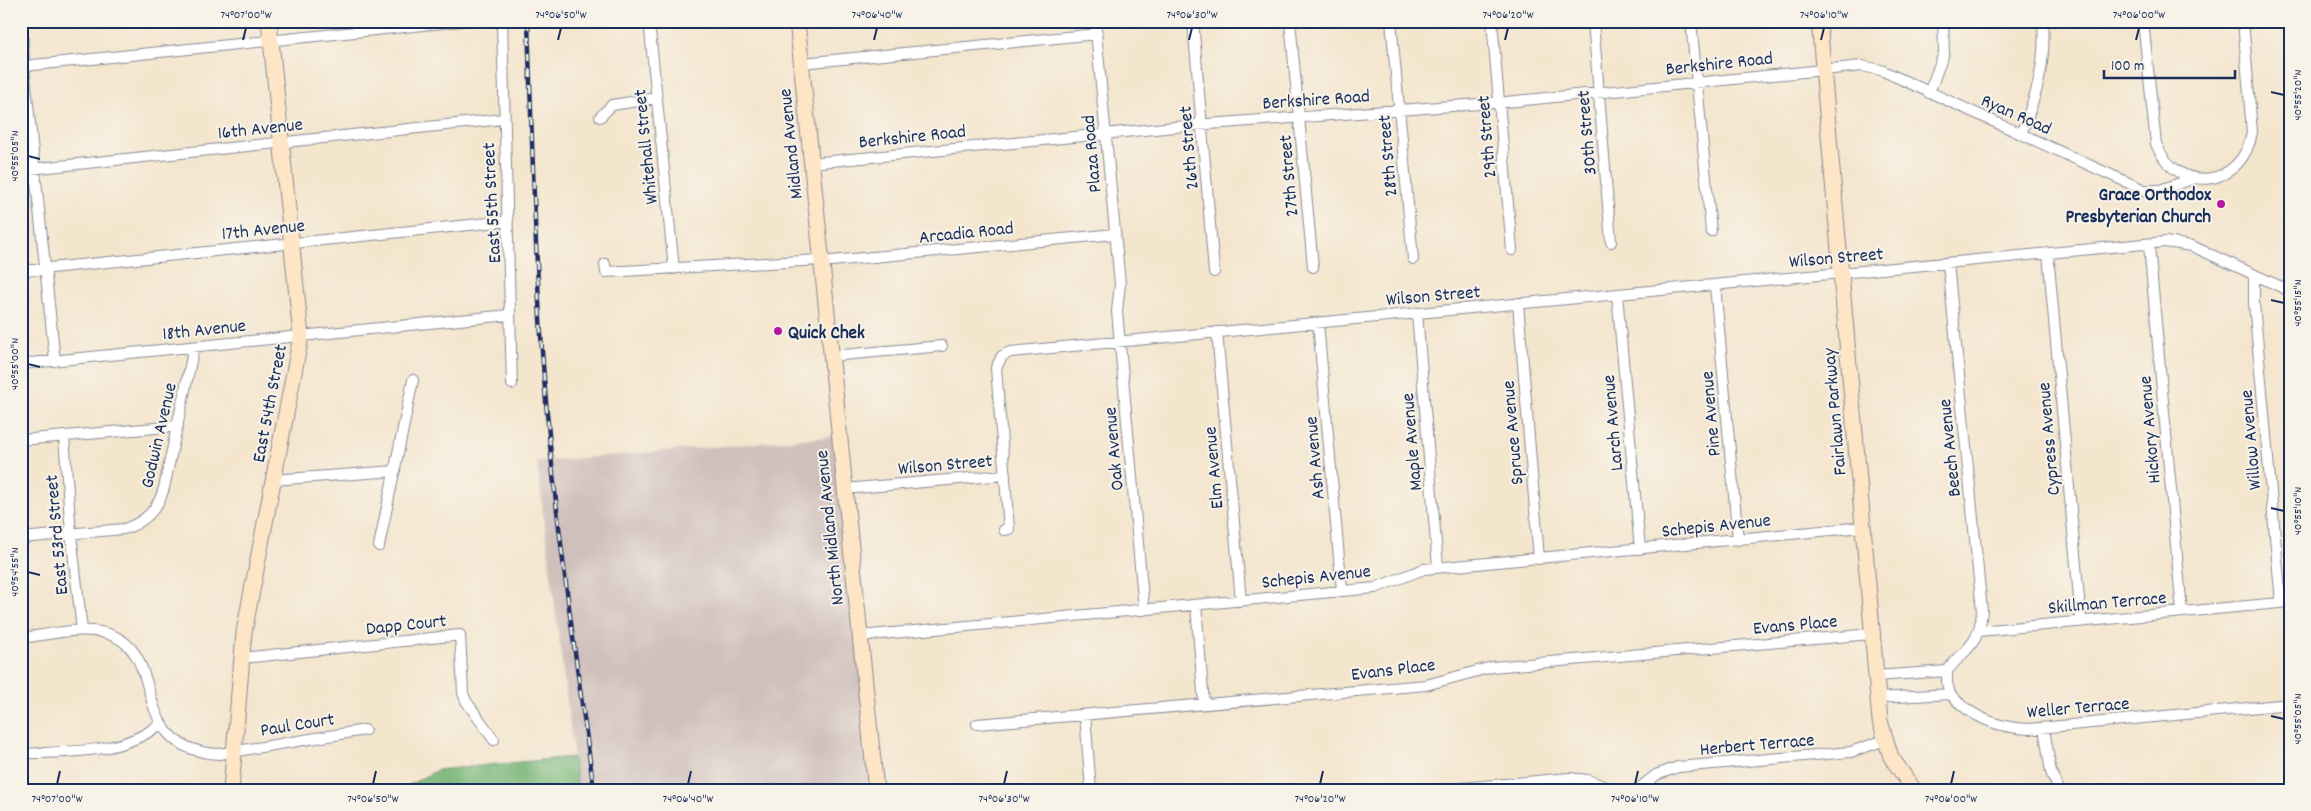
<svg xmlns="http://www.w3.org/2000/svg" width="2311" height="811" viewBox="0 0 2311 811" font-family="Dekko,sans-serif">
<rect width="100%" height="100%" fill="#f7f3e8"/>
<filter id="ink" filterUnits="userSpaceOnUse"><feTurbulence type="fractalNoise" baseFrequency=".02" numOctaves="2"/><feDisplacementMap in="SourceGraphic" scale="10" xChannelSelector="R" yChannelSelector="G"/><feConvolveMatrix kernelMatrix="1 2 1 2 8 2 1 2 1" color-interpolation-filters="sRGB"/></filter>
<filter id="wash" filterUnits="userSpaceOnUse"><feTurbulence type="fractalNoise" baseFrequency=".0096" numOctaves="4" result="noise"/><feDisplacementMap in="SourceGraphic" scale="20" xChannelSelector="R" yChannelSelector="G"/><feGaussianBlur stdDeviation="1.12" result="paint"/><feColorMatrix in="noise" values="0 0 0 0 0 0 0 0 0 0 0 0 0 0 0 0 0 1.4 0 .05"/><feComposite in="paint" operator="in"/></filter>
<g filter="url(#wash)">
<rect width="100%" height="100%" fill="#f4e5cd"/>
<path fill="#d0c0bc" d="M839,436L875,782L811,788V790H578L537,462Z"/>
<path fill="#78b678" stroke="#4a726b" d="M573,757L578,790H400L437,770Z"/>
</g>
<g filter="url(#ink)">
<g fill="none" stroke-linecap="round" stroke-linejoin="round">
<defs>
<path id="street" d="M502,21L512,384
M649,21L674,269
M1095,21L1120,284L1117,311L1144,610
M1193,21L1214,272
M1290,21L1313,267
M1391,21L1413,259
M1492,21L1512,250
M1593,21L1611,242
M1691,21L1711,231
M2143,21L2156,144C2178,196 2243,188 2252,132L2243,21
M22,26L25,76L55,361
M802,63L1097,34
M24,66L462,21
M1929,93L1944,53L1943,21
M600,117L612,105L657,98
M2021,134C2037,94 2046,65 2043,21
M811,163L1195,125L1506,102L1862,66L1881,70L2144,190H2160L2195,178
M21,170L503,119
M2149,245L2182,612
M2048,253L2081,621
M821,262L1115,234
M1948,263L1982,611C1979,647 1966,647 1947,671V683L1950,694
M605,264L606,272L821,260
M21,271L508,221
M2254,275V303L2281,603
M1715,285L1738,540
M1617,294L1640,549
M1518,303L1539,559
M1417,313L1438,567
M1318,323L1342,591
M1217,332L1241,601
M831,356L942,346
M21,364L509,315
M64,436L71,534L82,630
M21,440L178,426
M273,480L395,471
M844,489L1005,475
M1004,530L1009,529L996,368L1002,356L1010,352L2165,242L2192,246L2290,291
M21,538L124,529C146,522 158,509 164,488L194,347
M379,546L413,380
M1196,605L1204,704
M1979,631L2290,602
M860,636L1375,588L1424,569L1863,527
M21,638C48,635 79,626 105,633C172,650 123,749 219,754L365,730
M242,658L460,635L463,693L466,701L494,740
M1876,676L1947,671
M1878,698L1950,694C1971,717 1998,728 2029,729L2290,704
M1085,715L1091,790
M977,724L1426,685L1492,667L1872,634
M2044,728L2051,772L2059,790
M21,754C68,751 122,755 160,724
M1439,790L1569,778L1588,780L1613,790
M1637,790L1656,775L1678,767L1851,752L1885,740"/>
<path id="secondary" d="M797,21L876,790
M1819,21L1880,721L1891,757L1914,790
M231,790L244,632L301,336L269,21"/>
</defs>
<use href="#street" stroke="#888a96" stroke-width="12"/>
<use href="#secondary" stroke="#888a96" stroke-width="17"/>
<use href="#street" stroke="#fff" stroke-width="10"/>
<use href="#secondary" stroke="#fde5c5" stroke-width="15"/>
<defs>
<path id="rail" d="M528,21C532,140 535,259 544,378C555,516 575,653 594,790"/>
</defs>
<use href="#rail" stroke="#1b2f5e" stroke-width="4.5"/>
<use href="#rail" stroke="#f7f3e8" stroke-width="2.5" stroke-dasharray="8" stroke-linecap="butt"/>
</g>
</g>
<path fill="none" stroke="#1b2f5e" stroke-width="2" d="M243,40L246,28M558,40L561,28M874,40L877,28M1189,40L1192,28M1505,40L1508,28M1821,40L1824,28M2136,40L2139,28M2271,92L2284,95M28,156L40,159M2271,300L2284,303M28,364L40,367M2271,508L2284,511M28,572L40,575M2271,716L2284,719M57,784L60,771M373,784L376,771M688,784L691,771M1004,784L1007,771M1320,784L1323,771M1635,784L1638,771M1951,784L1954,771"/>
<g fill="#b5179e" stroke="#f7f3e8" stroke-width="2">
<circle cx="2221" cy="204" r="5"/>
<circle cx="778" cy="331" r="5"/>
</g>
<g text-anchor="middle" stroke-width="4" stroke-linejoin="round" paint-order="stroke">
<g font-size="19" fill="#1b2f5e" stroke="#f7f3e8">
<text transform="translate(1719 62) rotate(-6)" y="7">Berkshire Road</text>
<text transform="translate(1316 98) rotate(-4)" y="7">Berkshire Road</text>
<text transform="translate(2017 113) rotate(24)" y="7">Ryan Road</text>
<text transform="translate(260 127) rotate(-6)" y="7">16th Avenue</text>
<text transform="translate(1585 133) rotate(-95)" y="7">30th Street</text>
<text transform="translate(912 135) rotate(-6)" y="7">Berkshire Road</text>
<text transform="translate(1485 137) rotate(-95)" y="7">29th Street</text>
<text transform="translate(789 144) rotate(-96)" y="7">Midland Avenue</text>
<text transform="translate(644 147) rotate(-96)" y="7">Whitehall Street</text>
<text transform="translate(1187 148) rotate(-95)" y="7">26th Street</text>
<text transform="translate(1090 154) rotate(-95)" y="7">Plaza Road</text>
<text transform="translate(1386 156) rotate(-95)" y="7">28th Street</text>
<text transform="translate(1287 176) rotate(-95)" y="7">27th Street</text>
<text transform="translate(490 203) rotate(-93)" y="7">East 55th Street</text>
<text transform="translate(263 228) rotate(-6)" y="7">17th Avenue</text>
<text transform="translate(966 231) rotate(-6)" y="7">Arcadia Road</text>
<text transform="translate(1836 256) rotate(-5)" y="7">Wilson Street</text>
<text transform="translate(1433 294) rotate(-5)" y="7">Wilson Street</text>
<text transform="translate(204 328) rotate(-6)" y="7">18th Avenue</text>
<text transform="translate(268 403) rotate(-79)" y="7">East 54th Street</text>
<text transform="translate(1833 412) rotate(-95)" y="7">Fairlawn Parkway</text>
<text transform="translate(1709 414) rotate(-95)" y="7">Pine Avenue</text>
<text transform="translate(1611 423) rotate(-95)" y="7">Larch Avenue</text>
<text transform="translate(2148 430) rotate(-95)" y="7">Hickory Avenue</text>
<text transform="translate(1511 433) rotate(-95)" y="7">Spruce Avenue</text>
<text transform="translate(157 435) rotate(-77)" y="7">Godwin Avenue</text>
<text transform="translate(2047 439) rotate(-95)" y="7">Cypress Avenue</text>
<text transform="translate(2249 440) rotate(-95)" y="7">Willow Avenue</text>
<text transform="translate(1410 442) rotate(-95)" y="7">Maple Avenue</text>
<text transform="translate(1948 448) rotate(-96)" y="7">Beech Avenue</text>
<text transform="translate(1112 449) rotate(-95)" y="7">Oak Avenue</text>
<text transform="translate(1313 458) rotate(-95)" y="7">Ash Avenue</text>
<text transform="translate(945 463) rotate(-5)" y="7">Wilson Street</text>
<text transform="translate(1212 468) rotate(-95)" y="7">Elm Avenue</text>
<text transform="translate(1716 524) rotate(-6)" y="7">Schepis Avenue</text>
<text transform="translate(828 528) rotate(-96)" y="7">North Midland Avenue</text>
<text transform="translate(55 535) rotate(-95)" y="7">East 53rd Street</text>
<text transform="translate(1316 575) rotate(-6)" y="7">Schepis Avenue</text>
<text transform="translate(2107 601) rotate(-5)" y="7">Skillman Terrace</text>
<text transform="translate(406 623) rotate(-6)" y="7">Dapp Court</text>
<text transform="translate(1795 623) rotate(-5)" y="7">Evans Place</text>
<text transform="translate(1393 668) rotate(-7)" y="7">Evans Place</text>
<text transform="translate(2078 706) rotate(-5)" y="7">Weller Terrace</text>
<text transform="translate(297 723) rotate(-9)" y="7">Paul Court</text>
<text transform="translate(1757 743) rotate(-5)" y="7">Herbert Terrace</text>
</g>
<g font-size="19" font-weight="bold" fill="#1b2f5e" stroke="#f7f3e8" text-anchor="end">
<text x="2211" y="200">Grace Orthodox<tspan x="2211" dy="22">Presbyterian Church</tspan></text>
<text x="788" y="338" text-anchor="start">Quick Chek</text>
</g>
</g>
<rect width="2311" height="811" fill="none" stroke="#f7f3e8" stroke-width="55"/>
<path d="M2104 70v8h131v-8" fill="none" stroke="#1b2f5e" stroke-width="2.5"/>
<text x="2111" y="70" font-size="15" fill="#1b2f5e" stroke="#f7f3e8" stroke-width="4" paint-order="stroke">100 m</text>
<rect x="28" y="28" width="2256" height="756" fill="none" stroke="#1b2f5e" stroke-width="2"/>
<g font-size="12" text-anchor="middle" fill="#1b2f5e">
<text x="246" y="18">74°07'00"W</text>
<text x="561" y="18">74°06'50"W</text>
<text x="877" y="18">74°06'40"W</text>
<text x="1192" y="18">74°06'30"W</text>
<text x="1508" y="18">74°06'20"W</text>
<text x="1824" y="18">74°06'10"W</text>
<text x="2139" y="18">74°06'00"W</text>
<text transform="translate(2297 95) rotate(-90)" y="4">40°55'20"N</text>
<text transform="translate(14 156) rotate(-90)" y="4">40°55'05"N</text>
<text transform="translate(2297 303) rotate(-90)" y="4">40°55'15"N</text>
<text transform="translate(14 364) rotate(-90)" y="4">40°55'00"N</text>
<text transform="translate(2297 511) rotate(-90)" y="4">40°55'10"N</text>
<text transform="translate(14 572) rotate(-90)" y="4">40°54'55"N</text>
<text transform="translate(2297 719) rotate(-90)" y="4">40°55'05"N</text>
<text x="57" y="802">74°07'00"W</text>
<text x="373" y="802">74°06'50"W</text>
<text x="688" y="802">74°06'40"W</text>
<text x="1004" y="802">74°06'30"W</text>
<text x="1320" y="802">74°06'20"W</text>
<text x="1635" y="802">74°06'10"W</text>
<text x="1951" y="802">74°06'00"W</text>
</g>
</svg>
